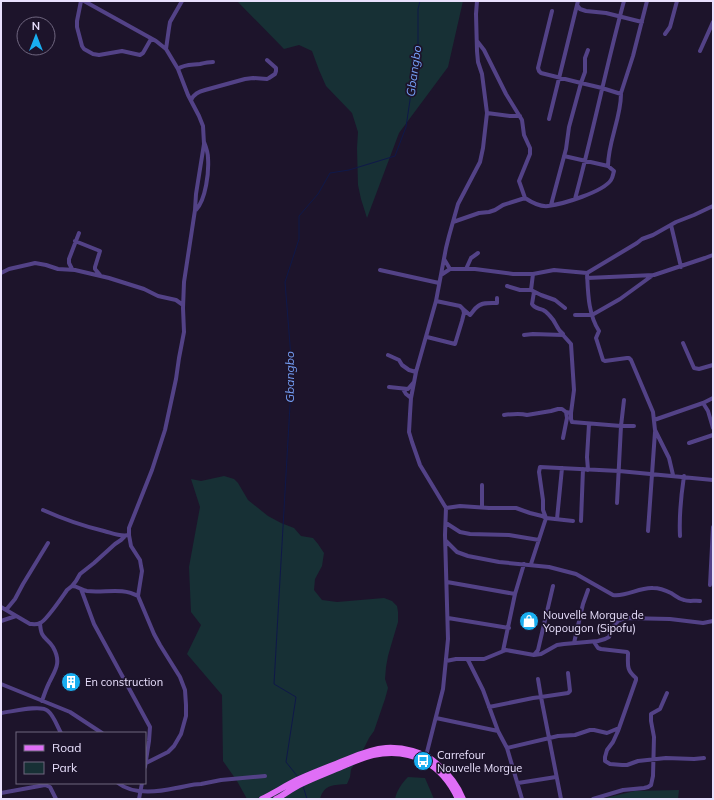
<svg xmlns="http://www.w3.org/2000/svg" width="714" height="800" viewBox="0 0 714 800" font-family="Mulish,sans-serif">
<rect width="100%" height="100%" fill="#1d142b"/>
<path fill="#173035" d="M237,1H463L448,67L399,133L367,218L361,199L358,185L357,148L358,132L352,113L326,86L319,70L312,51L299,45L284,49Z
M224,476L234,479L238,483L248,500L268,516L281,523L294,528L301,536L313,538L318,544L324,553L322,566L315,579L314,590L322,600L337,602L384,598L392,601L397,606L398,612V622L392,642L388,656L386,667L385,679L388,688L385,699L374,731L369,738L358,760L351,769L350,777L347,784C334,785 324,784 320,799H247L237,781L223,761L222,695L187,654L201,625L191,612L189,567L200,507L191,479L201,481Z
M408,777L425,778L434,799H395C397,790 402,783 408,777Z
M679,790L678,799H601L635,791Z"/>
<g fill="none" stroke-linecap="round" stroke-linejoin="round">
<path stroke="#0f1849" stroke-width="1" d="M298,777L286,762L296,697L274,684L292,370L285,282L299,239V216L318,194L330,173L349,170L395,156L406,127L418,46V9L420,1
M303,786L307,799"/>
<path stroke="#534287" stroke-width="4" d="M81,1L77,21V27L82,46L84,49L93,54L99,55L122,51L140,55L143,53L151,39
M84,1L156,41L166,49L178,69L188,95L199,116L203,126L204,144L196,194L195,210L184,282L183,308L184,332L179,358L176,379L165,430L152,470L129,528V535L131,546L140,560L141,566L142,571L138,596L154,634L160,645L180,677L185,690L186,705V716L181,734L174,746L168,752L146,763L145,762
M578,1L577,5L580,9L586,11L606,13L642,22
M552,11L538,68L539,71L541,73L581,83L585,72V58L588,50
M665,34L670,27L677,1
M477,41L484,50L506,94L522,120L524,135L530,148V154L519,181L525,198C531,202 540,207 548,206C563,204 603,192 611,180C613,177 613,174 614,171L608,166L564,156
M166,49L169,28L170,22L182,1
M700,51L713,22
M178,69C184,64 192,65 200,64C204,63 208,62 213,62
M621,93L633,56L647,1
M191,100C194,94 198,92 205,90L245,79L253,78L267,79L269,78L275,74L276,71V68L267,60
M487,113L510,116H520
M549,119L577,5
M575,199C593,133 606,67 624,1
M551,205L566,149L569,127L581,83L602,88L621,94C621,118 608,142 608,166
M196,210C206,199 209,172 208,158C208,152 206,147 204,142
M453,222L479,213L489,212L495,210L503,205L525,198
M671,225L681,267
M75,241L100,251L95,267V269L100,275
M444,259L450,269
M72,269L69,263V259L79,233
M466,269L471,258L478,253
M380,270L439,283
M1,273L9,269L31,264L35,263L46,265L58,269L75,270L109,278L144,289L158,296L176,300L183,305
M587,273C588,292 588,314 599,331L596,338L603,360L605,361L627,358H629L631,360L653,412L655,430L669,458L673,475
M441,275L450,269H475L513,274H533L554,270L587,273L637,243L642,239L653,235L676,222L694,215L713,206
M587,278L654,275L705,258L713,255
M507,286L520,290H531L541,295L555,300L565,308
M531,290L533,274
M534,292L532,304C535,309 538,308 543,310C546,311 548,314 550,316C557,323 556,329 563,334
M463,309L470,315C473,312 474,309 477,307C482,302 491,303 497,303V298
M575,315H592L620,299L653,275
M524,335L533,334L563,335L571,344L574,390L571,413V419L572,422L621,426L617,503
M427,337L455,344L462,321L464,313L463,309L460,306L436,301
M683,343L694,368L699,369L713,365
M388,355L399,360L402,365L409,370L416,372
M389,387L408,389L414,382
M403,389L406,394L411,398
M624,400L621,426H634
M703,403L713,398
M504,415C512,414 520,413 527,415L551,411L558,409H562L566,412L571,413
M654,420L703,403L708,411L713,428
M563,438L567,418L566,412
M689,443L713,435
M588,470L587,457L589,424
M482,485V507
M446,508L460,506L489,508H516L530,513L542,516L546,518
M43,510C63,519 83,526 104,531C112,533 120,537 129,535
M546,518L543,510V500L539,472L540,467L619,471L713,480
M557,519L562,468
M581,521L583,469
M446,523L460,532L470,534L509,535L539,540
M648,531L655,432
M680,536C679,516 681,496 684,476
M446,541L457,552L468,556L499,562L549,567L576,574L613,595C627,597 639,587 653,588C659,588 665,590 671,593C676,596 678,599 684,600C689,602 695,600 700,601
M531,564L546,518L573,521
M447,582L515,594
M710,585L713,527
M72,586L76,581L80,574L94,563L115,544L121,540L125,536
M81,589L94,624L150,727L149,741L145,767
M1,607L30,624C32,624 37,625 40,623C46,621 62,597 67,590L72,586C78,586 81,590 87,591C105,593 122,587 138,596
M6,610L15,599L23,584L48,543
M448,618L509,628
M1,621L16,616
M40,623C41,640 46,636 53,647C62,663 55,670 49,683C46,689 44,695 42,701
M594,642L598,648L601,649L627,652L628,653C628,665 626,670 636,678V680L618,731L613,742L607,750L605,757V761L610,764L622,765H627L638,761L666,758L694,759L704,758
M574,643L583,604L588,590
M503,651L515,594L524,564
M534,655L538,650L553,586
M467,659H484L506,650L534,655L541,654L557,645L564,644L598,641L605,639L609,637L613,627L618,621L625,618L670,619L703,623L713,621
M446,661L456,659H467L469,662L483,690L498,731L507,748L522,799
M538,679L541,697L568,693L570,691L568,673
M1,684L70,712L102,733
M489,707L533,698L541,697L561,799
M1,713C11,712 41,704 48,711C54,716 57,726 61,733
M436,718L498,731
M507,748L558,736L575,735L590,730H594L607,733L619,728
M426,756L443,689L448,639L445,535L446,508L420,465L412,442L409,432L410,414L411,398L416,372L436,301L446,248L449,236L458,204L480,162L483,148L487,113L482,74L478,62L477,51L476,14L477,1
M118,783C133,795 158,792 176,788C184,787 192,784 201,784L221,780L265,776
M518,783L556,777
M1,793L45,785L50,787L56,799
M139,799L142,783
M593,799L623,790L644,788L648,787L651,785L653,776L654,737L651,721V714L660,709L667,693"/>
<path stroke="#df6ef6" stroke-width="6" d="M262,799C274,793 285,786 297,780C314,772 331,766 348,759C360,754 373,749 386,748C403,747 423,752 436,763C448,773 457,784 463,799
M276,799C284,795 291,789 299,785C311,779 324,774 336,769C348,764 361,758 373,755C412,747 442,764 458,799"/>
</g>
<defs>
<symbol id="shop-disc" viewBox="-11 -11 22 22"><circle r="9.5" fill="#19aef0" stroke="#1d142b"/><path d="M-5-2.5h2.3a2.7 3.5 0 0 1 5.4 0H5L5.5 6h-11ZM-1.5-2.5h3a1.5 2.3 0 0 0-3 0Z" fill="#fff"/></symbol>
<symbol id="building-disc" viewBox="-11 -11 22 22"><circle r="9.5" fill="#19aef0" stroke="#1d142b"/><path d="M-4-6H4V6H1V3H-1V6H-4ZM-2.5-4.3h1.7v1.8h-1.7ZM.8-4.3h1.7v1.8H.8ZM-2.5-1h1.7V.8h-1.7ZM.8-1h1.7V.8H.8Z" fill="#fff"/></symbol>
<symbol id="bus-disc" viewBox="-11 -11 22 22"><circle r="9.5" fill="#19aef0" stroke="#1d142b"/><path d="M-5-6H5V4H4V6H2V4H-2V6H-4V4H-5ZM-3.5-4V0h7V-4ZM-3.5 1.2v1.5H-2V1.2ZM2 1.2v1.5H3.5V1.2Z" fill="#fff"/></symbol>
</defs>
<g fill-rule="evenodd">
<use href="#shop-disc" x="518" y="610" width="22" height="22"/>
<use href="#building-disc" x="60" y="671" width="22" height="22"/>
<use href="#bus-disc" x="412" y="750" width="22" height="22"/>
</g>
<g text-anchor="middle" stroke-width="3.5" stroke-linejoin="round" paint-order="stroke">
<g font-size="11" fill="#e9e0fd" stroke="#1d142b" text-anchor="start">
<text x="543" y="619">Nouvelle Morgue de<tspan x="543" dy="13">Yopougon (Sipofu)</tspan></text>
<text x="85" y="686">En construction</text>
<text x="437" y="759">Carrefour<tspan x="437" dy="13">Nouvelle Morgue</tspan></text>
</g>
<g font-size="12" font-style="italic" fill="#759ff6" stroke="#1d142b">
<text transform="translate(414 71) rotate(-82)" y="4">Gbangbo</text>
<text transform="translate(290 377) rotate(-90)" y="4">Gbangbo</text>
</g>
</g>
<rect width="714" height="800" fill="none" stroke="#e9e0fd" stroke-width="4"/>
<rect x="16" y="732" width="130" height="52" fill="#1d142b" stroke="#6f667f"/>
<rect x="24" y="745" width="20" height="6" fill="#df6ef6" stroke="#6f667f"/>
<text x="52" y="752" font-size="12" fill="#e9e0fd">Road</text>
<rect x="24" y="762" width="20" height="12" fill="#173035" stroke="#6f667f"/>
<text x="52" y="772" font-size="12" fill="#e9e0fd">Park</text>
<g transform="translate(36 36)"><circle r="19" fill="#1d142b" stroke="#6f667f"/>
<path d="M0-3L7 15L0 10L-7 15Z" fill="#19aef0"/>
<text y="-6" font-size="11" font-weight="bold" text-anchor="middle" fill="#e9e0fd">N</text>
</g>
</svg>
